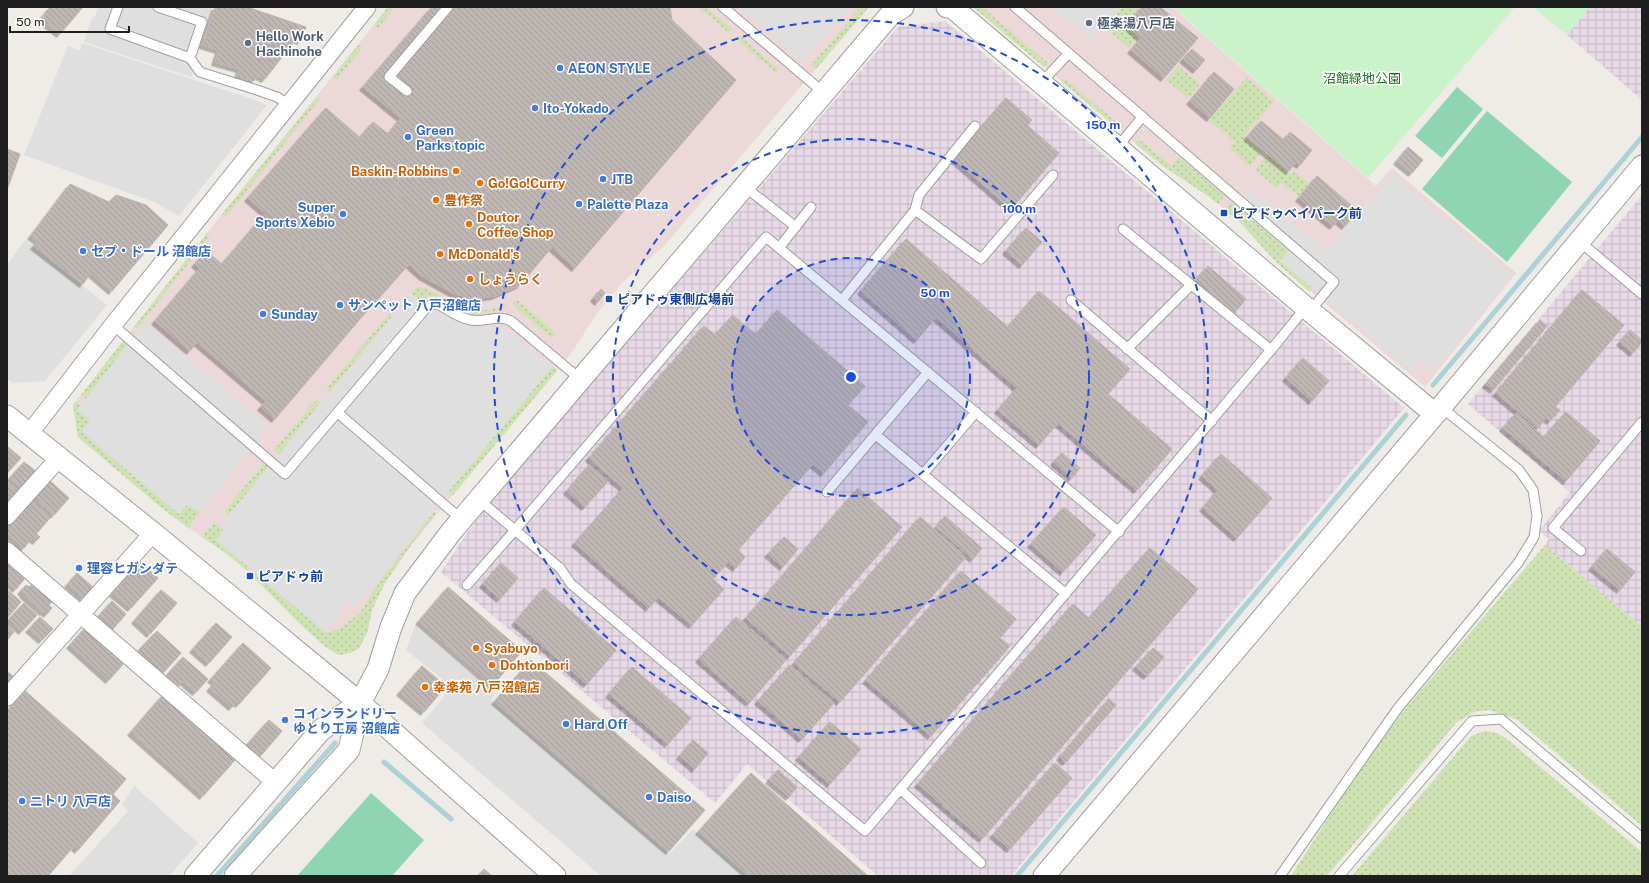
<svg xmlns="http://www.w3.org/2000/svg" width="1649" height="883" viewBox="0 0 1649 883" font-family="'Public Sans','Noto Sans JP',sans-serif">
<defs>
<pattern id="industrial-grid" width="8" height="8" patternUnits="userSpaceOnUse"><rect width="8" height="8" fill="#e7d9e6"/><path d="M0 4h8M4 0v8" fill="none" stroke="#c6bac5"/></pattern>
<pattern id="grass-dots" width="8" height="8" patternUnits="userSpaceOnUse"><rect width="8" height="8" fill="#cfe2b3"/><path d="M2 2h.1M6 6h.1" fill="none" stroke="#b1c19a" stroke-width="1.8" stroke-linecap="round"/></pattern>
<pattern id="building-back-hatch" width="6" height="6" patternUnits="userSpaceOnUse"><rect width="6" height="6" fill="#bfb7b4"/><path d="M-1 5l2 2M0 0l6 6M5-1l2 2" fill="none" stroke="#a49d9a"/></pattern>
<filter id="shadow"><feDropShadow dx="-3.5" dy="3.5" stdDeviation="0" flood-color="#0004"/></filter>
</defs>
<rect width="100%" height="100%" fill="#efebe7"/>
<path fill="#edd8d9" d="M388,7H869L665,245L622,283L598,312L572,352L412,544L385,583L372,610L367,633L359,648L350,653L339,655L326,647L301,625L260,582L226,553L176,519L78,437L73,405L207,233Z
M973,7H1172L1376,186L1392,168L1516,273L1425,387L1276,262L1239,221L1208,196L1160,164Z"/>
<path fill="url(#industrial-grid)" d="M1590,7H1642V100L1567,35Z
M945,21L1404,408L1011,876H878L747,764L715,803L441,572L467,533L502,487L898,27Z
M1642,195V627L1545,545L1549,539L1539,531L1570,492L1468,404Z"/>
<path fill="url(#grass-dots)" d="M388,7H395L378,28L374,25Z
M699,7H706L732,29L729,33Z
M861,7H869L816,69L811,65Z
M973,7H982L1048,63L1044,67Z
M1123,7H1141L1125,25L1139,37L1129,48L1105,27Z
M739,35L779,70L777,73L736,39Z
M358,45L362,48L337,79L333,77Z
M1178,66L1200,84L1188,98L1166,80Z
M1247,77L1274,101L1244,136L1262,151L1250,166L1230,149L1235,142L1209,120Z
M1064,78L1120,125L1118,129L1061,81Z
M317,97L320,99L226,217L222,214Z
M1139,139L1172,166L1179,157L1225,195L1218,204L1208,196L1160,164L1135,143Z
M1267,155L1290,174L1293,170L1309,183L1299,196L1281,182L1277,188L1255,170Z
M1231,202L1289,250L1280,261L1313,288L1310,292L1276,262L1239,221L1225,210Z
M207,233L210,236L137,329L134,327Z
M418,287C431,289 440,296 452,303C468,312 489,313 506,304V305C502,310 496,311 490,312C480,314 471,314 462,311C450,307 432,287 421,301L411,293Z
M517,300L556,333L552,338L516,308L513,303L514,301Z
M390,313L393,316L330,392L326,389Z
M123,341L128,345L86,399L81,395Z
M552,367L557,371L452,496L448,492Z
M316,400L320,403L279,454L274,450Z
M76,401L81,405L78,410L90,420L82,432L179,514L187,505L200,512L188,528L158,505L78,437L73,405Z
M264,463L269,467L229,515L225,511Z
M434,512L436,514L412,544L385,583L372,610L367,633L359,648L350,653L339,655L326,647L301,625L251,575L254,572L325,632L328,633L341,628L360,613L380,581Z
M215,522L224,530L217,540L249,567L246,570L226,553L202,537Z
M1545,545L1642,627V826L1516,719L1489,710L1474,712L1457,722L1327,876H1291L1365,760L1411,702Z
M1485,731L1497,733L1507,739L1642,852V876H1352L1471,736Z"/>
<path fill="#caf3c9" d="M1173,7H1515L1368,178Z
M1533,7H1590L1567,35Z"/>
<path fill="#8fd4b3" d="M1457,87L1483,109L1442,158L1415,136Z
M1487,111L1572,182L1507,262L1422,189Z
M371,793L424,840L392,876H297Z"/>
<path fill="#dfdfdf" d="M98,7H212L191,77L84,42L91,20L95,16Z
M740,7H849L804,61Z
M1051,7H1121L1092,40Z
M82,43L252,99L267,105L179,216L154,202L24,155L68,46L80,51Z
M1392,174L1512,275L1434,371L1422,361L1413,372L1280,261L1288,250L1236,206L1251,188L1327,251Z
M25,240L107,305L45,381L13,383L7,379V265Z
M411,293L437,314L462,325L480,328L500,325L552,367L448,492L356,607L349,601L325,632L216,540L224,530L220,526Z
M145,322L269,426L200,512L187,505L179,514L82,432L90,420L77,410Z
M415,626L495,693L491,701L669,854L693,829L747,876H601L422,723L452,687L406,650Z
M134,786L198,843L169,876H69L128,811L122,804Z"/>
<g fill="none" stroke-linecap="round" stroke-linejoin="round">
<path stroke="#add1d7" stroke-width="5" d="M1433,385L1642,137
M384,762L451,819
M217,876L335,743
M1017,876L1406,415"/>
</g>
<path fill="url(#building-back-hatch)" stroke="#beb2ab" filter="url(#shadow)" d="M50,7H83L60,34L41,19Z
M215,7H247L306,27L301,41L296,39L265,79L257,75L254,81L238,76L240,69L215,62L219,50L203,45Z
M432,7H670L672,20L736,80L575,268L552,247L520,285L495,296L480,298L467,297L453,293L422,276L409,264L439,230L393,189L404,176L360,137L373,122L388,134L401,118L363,87Z
M1142,7H1160L1198,38L1164,78L1131,50L1141,38L1127,25Z
M1192,49L1205,60L1196,70L1183,59Z
M1214,72L1234,89L1210,118L1190,101Z
M1006,98L1032,120L1027,125L1059,153L1011,209L954,159Z
M326,108L404,176L393,189L439,230L372,306L248,198Z
M1261,121L1284,140L1290,132L1312,150L1300,165L1296,162L1289,171L1247,137Z
M1408,147L1423,160L1412,173L1397,161Z
M7,149L20,154L7,190Z
M1317,176L1351,205L1349,207L1356,213L1345,226L1338,220L1333,226L1299,198Z
M70,184L109,202L116,195L146,205L168,225L112,291L91,273L83,284L34,246L38,241L31,236Z
M264,215L371,306L275,419L261,407L266,401L197,342L190,351L155,321L200,268L195,264L206,251L222,264Z
M1026,228L1042,242L1022,265L1006,251Z
M906,239L1008,327L1039,291L1130,369L1108,394L1172,449L1137,490L1058,423L1039,445L998,410L1017,388L936,317L917,340L861,291Z
M1208,266L1246,299L1234,313L1196,280Z
M601,289L605,293L598,302L594,298Z
M1582,290L1624,325L1555,407L1560,410L1550,421L1546,418L1538,428L1496,393Z
M777,310L865,386L848,405L868,422L824,473L813,464L738,550L745,557L736,568L728,562L713,579L724,589L692,625L658,597L649,608L575,543L623,488L589,458L704,326L715,335L733,315L756,335Z
M1540,320L1547,326L1493,390L1486,384Z
M1630,330L1642,340V342L1633,353L1620,342Z
M1303,358L1329,381L1312,401L1286,378Z
M1566,412L1600,441L1566,481L1503,428L1516,413L1544,437Z
M7,446L21,458L7,473Z
M1062,453L1080,468L1072,478L1054,462Z
M1221,454L1272,498L1237,538L1203,508L1218,490L1202,476Z
M24,462L37,472L23,488L10,478Z
M589,465L608,481L585,507L567,491Z
M49,480L69,498L54,515L34,497Z
M7,482L19,492L11,502L7,498Z
M858,488L902,527L790,656L746,618Z
M30,500L50,518L36,534L40,537L36,541L32,538L24,548L7,533V526Z
M1064,507L1096,535L1063,572L1031,544Z
M945,516L982,548L973,559L936,527Z
M920,517L966,557L840,702L794,663Z
M784,537L798,549L783,567L768,554Z
M1150,548L1198,589L982,839L918,784L1073,604L1089,618Z
M1607,549L1635,572L1620,590L1592,567Z
M7,560L26,577L16,589L7,581Z
M140,562L158,578L131,608L113,593Z
M501,563L518,578L500,599L483,584Z
M961,571L1016,619L1000,638L1010,646L931,736L866,680Z
M77,573L93,587L83,597L68,584Z
M33,583L53,601L49,605L52,608L47,614L44,611L43,612L23,594L24,593L21,591L26,585L29,587Z
M448,587L522,651L493,685L419,621Z
M544,588L616,650L587,684L515,622Z
M161,590L177,603L150,634L135,620Z
M9,591L21,602L8,617L7,615V594Z
M112,601L126,614L112,630L98,617Z
M24,603L37,615L22,631L9,619Z
M40,617L53,629L42,640L29,629Z
M736,617L786,660L749,703L699,659Z
M216,623L232,637L209,663L193,649Z
M7,625L14,632L7,640Z
M86,627L125,662L109,680L70,645Z
M157,631L181,653L163,673L138,651Z
M243,643L271,668L239,704L237,702L232,707L210,688L215,682L211,679Z
M1153,648L1164,657L1147,676L1136,667Z
M183,657L208,679L196,692L183,681L179,686L167,675Z
M531,660L705,810L669,851L495,701Z
M790,665L834,703L802,739L758,701Z
M422,666L446,686L424,712L400,692Z
M632,667L691,718L668,744L609,694Z
M7,671L13,676L7,683Z
M25,691L126,779L113,794L120,801L78,850L74,846L48,876H7V711Z
M162,696L235,760L203,796L131,732Z
M1109,699L1116,705L1066,762L1060,757Z
M269,720L282,731L257,760L244,748Z
M830,722L861,749L830,784L799,757Z
M693,740L708,753L695,769L680,756Z
M1055,763L1072,778L1010,849L993,835Z
M778,770L797,787L789,797L769,780Z
M751,773L868,876H750L699,831Z
M484,869L492,876H478Z"/>
<g fill="none" stroke-linecap="round" stroke-linejoin="round">
<defs>
<path id="service" d="M118,7L110,29L190,58L200,72L257,90L277,97L288,104
M158,7L202,22L190,58
M723,7L824,93
M1015,7L1334,282L1310,311
M1041,83L1069,53
M407,91L389,77L448,7
M1117,148L1142,117
M745,187L796,227
M915,210L981,259L1053,175
M1123,229L1271,350
M1579,241L1642,294
M779,248L811,207
M842,300L915,210L919,195L975,126
M1071,300L1212,421
M113,325L285,474L427,307L435,303C449,309 455,317 471,320C485,323 498,314 511,321L580,379
M1127,349L1191,285
M338,413L461,519
M876,435L1066,594
M923,474L976,412
M827,492L928,372
M478,499L560,568L571,584L865,831L1271,350L1306,307
M1581,551L1553,528L1642,422
M467,585L515,530L766,237L1119,532
M900,789L981,863
M1280,876L1398,708L1518,563L1534,537L1537,516L1533,490L1519,470L1441,407
M1339,876L1472,721L1501,719L1642,838"/>
<path id="minor" d="M29,434L113,325L367,7
M7,516L59,458
M7,551L276,783
M7,697L153,533"/>
<path id="tertiary" d="M947,7L953,8L1310,311L1435,414
M7,416L153,533L360,703L555,876
M195,876L321,730L360,703
M235,876L349,750L360,703L378,669L391,627L405,593L451,532L890,15L903,7
M1044,876L1441,407L1642,166"/>
</defs>
<use href="#service" stroke="#a0a0a0" stroke-width="11"/>
<use href="#minor" stroke="#a0a0a0" stroke-width="19"/>
<use href="#tertiary" stroke="#a0a0a0" stroke-width="23"/>
<use href="#service" stroke="#fff" stroke-width="9"/>
<use href="#minor" stroke="#fff" stroke-width="17"/>
<use href="#tertiary" stroke="#fff" stroke-width="21"/>
</g>
<circle cx="851" cy="377" r="119" fill="#1d4ed8" fill-opacity=".12"/>
<g fill="none" stroke="#1d4ed8" stroke-width="2" stroke-dasharray="7 5">
<circle cx="851" cy="377" r="119"/>
<circle cx="851" cy="377" r="238"/>
<circle cx="851" cy="377" r="357"/>
</g>
<g fill="#5c6f8a" stroke="#fff" stroke-width="1.5">
<circle cx="1089" cy="23" r="4"/>
<circle cx="248" cy="43" r="4"/>
</g>
<g fill="#3f7fe0" stroke="#fff" stroke-width="1.5">
<circle cx="560" cy="68" r="4"/>
<circle cx="535" cy="108" r="4"/>
<circle cx="408" cy="137" r="4"/>
<circle cx="603" cy="179" r="4"/>
<circle cx="579" cy="204" r="4"/>
<circle cx="343" cy="214" r="4"/>
<circle cx="83" cy="251" r="4"/>
<circle cx="340" cy="305" r="4"/>
<circle cx="263" cy="314" r="4"/>
<circle cx="79" cy="568" r="4"/>
<circle cx="285" cy="720" r="4"/>
<circle cx="566" cy="724" r="4"/>
<circle cx="649" cy="797" r="4"/>
<circle cx="22" cy="801" r="4"/>
</g>
<g fill="#e8710a" stroke="#fff" stroke-width="1.5">
<circle cx="456" cy="171" r="4"/>
<circle cx="480" cy="183" r="4"/>
<circle cx="436" cy="200" r="4"/>
<circle cx="469" cy="224" r="4"/>
<circle cx="440" cy="254" r="4"/>
<circle cx="470" cy="279" r="4"/>
<circle cx="476" cy="648" r="4"/>
<circle cx="492" cy="665" r="4"/>
<circle cx="425" cy="687" r="4"/>
</g>
<g fill="#1a4fb4" stroke="#fff" stroke-width="1.5">
<rect x="1220" y="209" width="8" height="8" rx="2"/>
<rect x="605" y="295" width="8" height="8" rx="2"/>
<rect x="246" y="572" width="8" height="8" rx="2"/>
</g>
<g text-anchor="middle" stroke-width="3" stroke-linejoin="round" paint-order="stroke">
<g font-size="13" font-weight="bold" fill="#4e5e75" stroke="#fff" text-anchor="start">
<text x="1097" y="28">極楽湯八戸店</text>
<text x="256" y="41">Hello Work<tspan x="256" dy="15">Hachinohe</tspan></text>
</g>
<g font-size="13" font-weight="bold" fill="#366cbe" stroke="#fff" text-anchor="start">
<text x="568" y="73">AEON STYLE</text>
<text x="543" y="113">Ito-Yokado</text>
<text x="416" y="135">Green<tspan x="416" dy="15">Parks topic</tspan></text>
<text x="611" y="184">JTB</text>
<text x="587" y="209">Palette Plaza</text>
<text x="335" y="212" text-anchor="end">Super<tspan x="335" dy="15">Sports Xebio</tspan></text>
<text x="91" y="256">セプ・ドール 沼館店</text>
<text x="348" y="310">サンペット 八戸沼館店</text>
<text x="271" y="319">Sunday</text>
<text x="87" y="573">理容ヒガシダテ</text>
<text x="293" y="718">コインランドリー<tspan x="293" dy="15">ゆとり工房 沼館店</tspan></text>
<text x="574" y="729">Hard Off</text>
<text x="657" y="802">Daiso</text>
<text x="30" y="806">ニトリ 八戸店</text>
</g>
<g font-size="13" fill="#1a711a" stroke="#fff">
<text x="1362" y="83">沼館緑地公園</text>
</g>
<g font-size="13" font-weight="bold" fill="#c56008" stroke="#fff" text-anchor="start">
<text x="448" y="176" text-anchor="end">Baskin-Robbins</text>
<text x="488" y="188">Go!Go!Curry</text>
<text x="444" y="205">豊作祭</text>
<text x="477" y="222">Doutor<tspan x="477" dy="15">Coffee Shop</tspan></text>
<text x="448" y="259">McDonald's</text>
<text x="478" y="284">しょうらく</text>
<text x="484" y="653">Syabuyo</text>
<text x="500" y="670">Dohtonbori</text>
<text x="433" y="692">幸楽苑 八戸沼館店</text>
</g>
<g font-size="13" font-weight="bold" fill="#164399" stroke="#fff" text-anchor="start">
<text x="1232" y="218">ピアドゥベイパーク前</text>
<text x="617" y="304">ピアドゥ東側広場前</text>
<text x="258" y="581">ピアドゥ前</text>
</g>
</g>
<circle cx="851" cy="377" r="6" fill="#1d4ed8" stroke="#fff" stroke-width="2"/>
<g font-size="12" text-anchor="middle" font-weight="bold" fill="#1d4ed8" stroke="#fff" stroke-width="3" stroke-linejoin="round" paint-order="stroke">
<text x="1103" y="129">150 m</text>
<text x="1019" y="213">100 m</text>
<text x="935" y="297">50 m</text>
</g>
<rect width="1649" height="883" fill="none" stroke="#1f1f1f" stroke-width="16"/>
<path d="M10 26v6h119v-6" fill="none" stroke="#1f1f1f" stroke-width="2"/>
<text x="16" y="26" font-size="12" fill="#1f1f1f" stroke="#ffffff" stroke-width="3" paint-order="stroke">50 m</text>
</svg>
